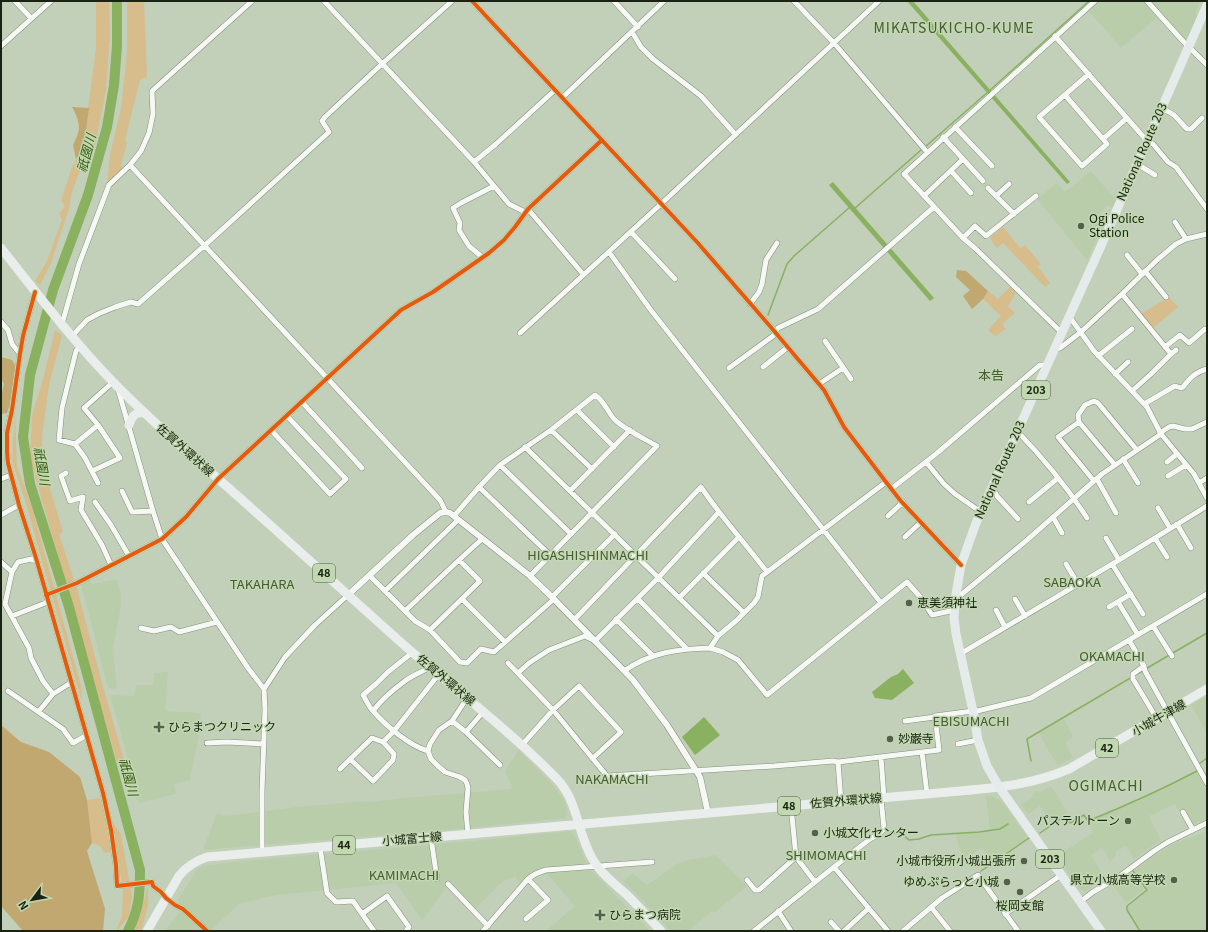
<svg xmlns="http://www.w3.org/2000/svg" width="1208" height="932" viewBox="0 0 1208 932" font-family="Georgia,'Noto Sans JP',serif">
<rect width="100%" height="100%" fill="#c2cfb9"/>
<path fill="#bacdab" d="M1098,1H1200L1196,11L1197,17L1188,39L1185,40L1161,14L1121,48L1088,10Z
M1091,171L1116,200L1112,208L1107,205L1098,215L1104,222L1087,260L1037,199L1057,183L1065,192Z
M90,579L92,584L117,579L121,596V606L113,648L117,689L108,688L81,584Z
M168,672L165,711L201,713L198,740L190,780L174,784L176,794L138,803L130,766L110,695L134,696L136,685H152L155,673Z
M1207,696V733L1191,705Z
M1064,719L1073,737L1065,742L1073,758L1058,765L1046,747L1039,733Z
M519,750L552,784L565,802L567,811L565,818L469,828L203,850L217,813L226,816L298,807L364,801L371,802L405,798L513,789L505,771Z
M1197,772L1207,790V819L1188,827L1175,804L1149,816L1161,840L1134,859L1126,846L1115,852L1116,856L1110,861L1102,848L1091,855L1105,878L1086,891L1080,890L1057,856L1093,833L1087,822L1140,800Z
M1051,786L1068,813L1051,823L1040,806L1028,814L1021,804L1033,797L1032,794L1037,791L1039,793Z
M986,796H992L1002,802L1015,819L1000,829H990Z
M1015,820L1028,838L993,862L982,848L964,859L958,845L956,834L1000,830Z
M1207,830V931H1142L1128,910V907L1146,892L1147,889L1134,871L1155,855L1170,846L1187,838H1191Z
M570,831L576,838L585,860L590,869L650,931H546L575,906L542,868L531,873L520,884L515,876L502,882L473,911L447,887L422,920L396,883L276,895L240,903L210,931H164L184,908L177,901L198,868L208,865L252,860L430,845Z
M716,855L747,886L714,913L712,911L688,931H671L643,901L623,881L633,873L647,885L677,864L689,860Z
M1133,873L1144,889L1126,903L1114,886Z"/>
<path fill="#d7bd8b" d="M96,1H109L110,34L106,90L93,156L79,173L71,195L69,209L51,263L40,285L35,281L47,261L62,220L59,214L65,206L61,201L72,167L83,149L96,48Z
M127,1H144L147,77L140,80L125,140L127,143L121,165L123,169L107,184L110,155L121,109L127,52Z
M1003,227L1020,248L1025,245L1041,264L1038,267L1050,283L1045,287L1003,243L997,248L990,238Z
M1010,287L1016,293L1008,306L1015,313L1002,324L1006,329L995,336L988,330L1001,316L983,299L988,291L998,299Z
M1169,297L1178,307L1153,328L1141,314Z
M55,330L62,335L49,385L42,437L43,466L63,532L59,534L77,589L102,683L132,788L117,763L30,458L32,416L43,379Z
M15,414L17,467L32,507L81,686L82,702L25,500L12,461L13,439Z
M102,798L113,852L104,853L100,846L92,843L87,800Z
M112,821L121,834L132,897L129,916L117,931H116L122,916L123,891Z
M148,886V906L141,931H134C141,918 143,901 148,886Z"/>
<path fill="#c1a770" d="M72,107L89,108L83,150L76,159L73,145C81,130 81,123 72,107Z
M957,270L966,271L988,291L983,299L972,309L963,296L970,290L956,277Z
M1,357L12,360L16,367L12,398L7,413L1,414V398L4,383L1,380Z
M1,725L21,742L49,752L80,777L87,800L92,843L87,851L105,909L103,931H23L1,906Z"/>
<path fill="#89b160" d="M907,1H913L1070,182L1067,184Z
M833,182L934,298L930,301L829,185Z
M903,669L914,683L892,700L875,698L872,692L891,677L898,674Z
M704,717L720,735L695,755L682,737Z"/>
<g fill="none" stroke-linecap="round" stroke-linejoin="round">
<path stroke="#89b160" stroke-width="1.5" d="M925,147L989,91L1089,1
M854,209L921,150
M768,315L787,264L794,256L850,207
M1137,674L1207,633
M1031,761L1027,739L1132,677
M1199,764L1207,758
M889,832L902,834L909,840L919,839L931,835L979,832L1000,829L1008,824
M1040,833L1065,816L1070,823L1084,815L1088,821C1125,806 1161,790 1197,771
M981,871L1029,838
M1133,871L1147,890L1127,906V910L1140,931"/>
<path stroke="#89b160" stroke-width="10" d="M117,1V46L114,85L107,127L88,195L53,290L30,375L23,437L30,484L69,607L140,870C140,894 139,910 128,931"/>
<defs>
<path id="minor" d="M15,1L31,18
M324,1L474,162L509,204L525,212
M472,1L697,242L775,332L824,390L844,427L886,482L900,500L961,565
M614,1L638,27
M794,1L834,43L927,152
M1147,1L1181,39L1207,65
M632,32L641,47L653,59L701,96L735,134
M1055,36L1147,141L1153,144L1168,162L1176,167L1207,209
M1,46L51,1
M1089,74L1039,117L1082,166L1107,144L1103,139
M1065,95L1103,139L1127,118
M562,98L664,1
M1162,108L1174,115L1187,129H1191L1202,118
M955,127L992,166
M943,137L983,181
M474,162L496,144L555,90
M1137,164L1155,175
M130,165L440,500L446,512
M951,171L971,193
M988,188L1014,214
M924,196L963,159
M996,196L1009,184
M528,209L583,274
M1175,222L1186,239
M631,232L675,279
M963,238L975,226L986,236L1036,196
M609,252L650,309L881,603
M1127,255L1142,274
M482,257L469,246L459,230L460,223L453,208L461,203L494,186
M1145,271L1166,297
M35,292L23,336L20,354L12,410L7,433V452L8,463L19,505L36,558L103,793L111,830L116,865L117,886L152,882L153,886L161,892L166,898L175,905L183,909L207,931
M1122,294L1171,354
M750,304L759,292L762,284L766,260L777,243
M1069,316L1094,351L1147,407L1161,434L1194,474L1207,498
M1,322L8,330L12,344L20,354
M62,324L79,264L109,185L130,165L141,151L149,133L153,114L152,91L252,1
M520,333L661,204L879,1
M1062,333L976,249L963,238L904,174L1095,1
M72,336L87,320L98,314L115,307L131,302L138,304L204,246L329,132L322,121L325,117L383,63L452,1
M825,341L851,379
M80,346L76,351L62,408L59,440L75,444L85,458L98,483
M1165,347L1180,335L1189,343L1205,329L1207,330
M1054,349L1060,348L1081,332L1122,294L1157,260L1176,244L1186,239L1207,234
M1098,356L1132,329
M763,367L788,347
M729,368L773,336L778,328L818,309L934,207
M1115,374L1128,362
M819,384L843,368
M118,389L153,511L162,539L248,668L264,689L265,709L262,792V852
M1132,391L1151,374L1170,355L1176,350
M302,402L362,468
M1144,404L1175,386L1181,388L1183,387C1190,378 1195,372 1207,369
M577,410L614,447
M1079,422L1058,437L1094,481
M271,430L330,494L346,479L287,416
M551,430L592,469
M1017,431C1043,458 1067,487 1087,518
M1160,433L1169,427L1173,426L1185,429H1192L1207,422
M75,444L98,425
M525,447L718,636
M1123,459L1138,483
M926,462L944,484L955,494L981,512
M1167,462L1177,454
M500,465L571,534
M1115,465L1079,422L1078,415L1085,405L1094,401L1098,403L1137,450
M92,471L120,458L98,425L84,408L113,382
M66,473L61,476L70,501L83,497L81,510L102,545L111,565
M1168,476L1186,465
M1,479L11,475
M1097,479L1116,513
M1199,483L1207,478
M479,487L550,555
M992,487L997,496L1018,519
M891,489L936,454L1040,365H1047
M122,491L132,512L153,511
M570,491L630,430
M95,502L111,525L129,556
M1029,502L1058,478
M1158,508L1170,528
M1,515L19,505
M454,516L479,487L500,465L551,430L595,395C605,401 608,414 616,421C628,431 643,438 657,446L530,576
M888,516L903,502
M1053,517L1062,533
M1177,524L1191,548
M905,537L921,522
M1106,538L1119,560
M1155,538L1167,557
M36,558L18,562L12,572L5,604L29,648L31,658L43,681L53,694
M1,562L12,572
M1066,564L1078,584
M1112,564L1143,614
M703,573L744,613
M370,576L415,621L430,630L460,662L467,663L481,649L494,652L554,599
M385,591L458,520
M46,595L77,583L162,539L186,517L218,479L401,310L433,292L489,253L504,240L515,227L528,209L602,140
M552,597L615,534
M679,598L739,537
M462,599L505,642
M638,599L687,649
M956,599L1027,540L1102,474L1161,434
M1015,599L1025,616
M1118,602L1138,635
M1109,607L1131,594
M996,610L1005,627
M405,611L459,560
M12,616L48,602
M616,619L653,656
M574,620L701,487C721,517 745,543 767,572
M1153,626L1172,656
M141,628L154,631L171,627L179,632L217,622
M430,630L480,581L459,560L482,539
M1129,640L1144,666L1145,671L1207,783
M710,648L723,652L738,660L767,695L907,582L921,598L932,615L955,610
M413,652L388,672L377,683L363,695C366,700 369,707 373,711C386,726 410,746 428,751
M960,654L1119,560L1207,506
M508,663L553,710L579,686L621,732L593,758
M1144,666L1133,674V679L1157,719
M624,671C651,652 678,649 710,648L718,636L737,620L754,603L758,597L762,576L886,482
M518,673L529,663L549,650L585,636L595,641L659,577L719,512
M264,689L285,657L315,625L348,595
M8,691L63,729L73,743L87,735
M467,698L452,721L439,730L430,744L428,751L431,759L438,766L445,772L460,777L465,780L467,784L468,788L466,812L468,834
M39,711L53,694L72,682
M373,711C381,700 394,689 405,681C413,675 422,672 430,667
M973,712L1031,698L1207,594
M452,721L466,732L483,712
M905,721L935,717
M466,732L500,765
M207,743L227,742L264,744
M958,744L978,740
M522,745L553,710L607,776L774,766L833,761L838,762L939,750L935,716L973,711
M922,752L927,794
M881,757L884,798
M350,759L373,781L393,760L394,754L383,742
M838,762L841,801
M340,769L372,738L383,742L394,731L439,674
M791,806L796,857L815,882
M1183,812L1193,830
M431,838L437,879
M320,847L327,893L336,902L353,901L374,931
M834,867L888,931
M747,880L755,890H759L796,857
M448,884L488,926
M1080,902L1093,892L1120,876L1154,851L1168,842L1207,823
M931,907L950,931
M778,911L791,931
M362,914L387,896L409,927L406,931
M1005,914L1061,875
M526,919L548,900L528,879
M831,922L839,931
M483,931L528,879C534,874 539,872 546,870L652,862
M754,931L834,867L870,839L879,834L884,829L881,798
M844,931L869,908
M903,931L942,898L978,875L1018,931"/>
<path id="tertiary" d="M348,595L413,535L440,513L446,512L450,513L530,576L552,597L633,680L667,725L700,777L708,813"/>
<path id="primary" d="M1,248C38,295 74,342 116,385C155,425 198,461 240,498C295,547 350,597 405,646C456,690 510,731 557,779C578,801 577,832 592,858C600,873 615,884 628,896C639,907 650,919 661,931
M129,425C132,416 135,412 144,413
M147,931L179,876C187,866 195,861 207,857L949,792C992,788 1029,786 1069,769L1207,689"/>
<path id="trunk" d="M1101,931L999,787L987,766L978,740L973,711L956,634L954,618L956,594L961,565L976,523L1101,246L1207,5"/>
</defs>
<use href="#minor" stroke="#848e7e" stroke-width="6"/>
<use href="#tertiary" stroke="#848e7e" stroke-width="7"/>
<use href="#primary" stroke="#e4e9e0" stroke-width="9"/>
<use href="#trunk" stroke="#e4e9e0" stroke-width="9"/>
<use href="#minor" stroke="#f6f8f4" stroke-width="5"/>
<use href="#tertiary" stroke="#f6f8f4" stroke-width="6"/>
<use href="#primary" stroke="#e9eeed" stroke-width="8"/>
<use href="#trunk" stroke="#e5ebeb" stroke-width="8"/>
<defs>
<path id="cycleway" d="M472,1L697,242L775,332L824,390L844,427L886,482L900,500L961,565
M35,292L23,336L20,354L12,410L7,433V452L8,463L19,505L36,558L103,793L111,830L116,865L117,886L152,882L153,886L161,892L166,898L175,905L183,909L207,931
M46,595L77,583L162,539L186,517L218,479L401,310L433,292L489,253L504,240L515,227L528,209L602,140"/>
</defs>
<use href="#cycleway" stroke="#c1d8b0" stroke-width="6"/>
<use href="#cycleway" stroke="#e8590c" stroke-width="4"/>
</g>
<g fill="#555f4d" stroke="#c1d8b0" stroke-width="1.5">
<circle cx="1081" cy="226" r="4"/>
<circle cx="909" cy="603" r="4"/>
<path d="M157 721h4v4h4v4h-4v4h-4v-4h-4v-4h4z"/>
<circle cx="890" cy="739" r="4"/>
<circle cx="1128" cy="821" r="4"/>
<circle cx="815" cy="833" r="4"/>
<circle cx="1024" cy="861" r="4"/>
<circle cx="1174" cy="880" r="4"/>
<circle cx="1007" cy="882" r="4"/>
<circle cx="1020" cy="892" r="4"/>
<path d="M598 909h4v4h4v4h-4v4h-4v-4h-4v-4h4z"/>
</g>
<g text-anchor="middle" stroke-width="3" stroke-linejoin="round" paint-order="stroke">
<g fill="#c1d8b0" stroke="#4c5942" stroke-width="1">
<rect x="1022" y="381" width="28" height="18" rx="3"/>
<rect x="313" y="564" width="22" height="18" rx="3"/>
<rect x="1096" y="739" width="22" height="18" rx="3"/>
<rect x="778" y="797" width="22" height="18" rx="3"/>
<rect x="333" y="836" width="22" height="18" rx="3"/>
<rect x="1036" y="850" width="28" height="18" rx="3"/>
</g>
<g font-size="11" font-weight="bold" fill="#1a2213">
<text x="1036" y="394">203</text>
<text x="324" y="577">48</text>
<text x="1107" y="752">42</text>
<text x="789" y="810">48</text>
<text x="344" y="849">44</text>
<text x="1050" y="863">203</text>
</g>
<g font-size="12" fill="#1a2213" stroke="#c1d8b0">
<text transform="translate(1142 152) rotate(-66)" y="4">National Route 203</text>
<text transform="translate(185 450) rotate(42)" y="4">佐賀外環状線</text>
<text transform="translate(1000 470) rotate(-66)" y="4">National Route 203</text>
<text transform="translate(446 680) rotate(40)" y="4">佐賀外環状線</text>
<text transform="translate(1159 718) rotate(-30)" y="4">小城牛津線</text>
<text transform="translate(846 801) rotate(-5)" y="4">佐賀外環状線</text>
<text transform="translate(412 839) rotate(-5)" y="4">小城富士線</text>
</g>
<g font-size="12" fill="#1a2213" stroke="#c1d8b0" text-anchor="start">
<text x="1089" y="223">Ogi Police<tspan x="1089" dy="14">Station</tspan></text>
<text x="917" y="607">恵美須神社</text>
<text x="168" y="731">ひらまつクリニック</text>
<text x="898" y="743">妙巌寺</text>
<text x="1120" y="825" text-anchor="end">パステルトーン</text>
<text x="823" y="837">小城文化センター</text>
<text x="1016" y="865" text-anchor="end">小城市役所小城出張所</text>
<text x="1166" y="884" text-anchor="end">県立小城高等学校</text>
<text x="999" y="886" text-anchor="end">ゆめぷらっと小城</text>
<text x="1020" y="910" text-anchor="middle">桜岡支館</text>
<text x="609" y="919">ひらまつ病院</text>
</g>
<g font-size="13" font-style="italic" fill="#3a5c13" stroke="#c1d8b0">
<text transform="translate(86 153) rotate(-75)" y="5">祇園川</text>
<text transform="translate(42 466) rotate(80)" y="5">祇園川</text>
<text transform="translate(129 777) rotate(75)" y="5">祇園川</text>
</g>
<g font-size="13" fill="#485a38" stroke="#c1d8b0">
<text x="991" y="380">本告</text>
<text x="588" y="560">HIGASHISHINMACHI</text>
<text x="1072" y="587">SABAOKA</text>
<text x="262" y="589">TAKAHARA</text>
<text x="1112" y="661">OKAMACHI</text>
<text x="971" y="726">EBISUMACHI</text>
<text x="612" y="784">NAKAMACHI</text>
<text x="826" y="860">SHIMOMACHI</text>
<text x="404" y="880">KAMIMACHI</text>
</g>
<g font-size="14" letter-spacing="1" fill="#485a38" stroke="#c1d8b0">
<text x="954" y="33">MIKATSUKICHO-KUME</text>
<text x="1106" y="791">OGIMACHI</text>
</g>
</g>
<rect width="1208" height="932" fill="none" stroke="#1a2213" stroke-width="4"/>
<g transform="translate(32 900) rotate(238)" stroke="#c1d8b0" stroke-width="3" paint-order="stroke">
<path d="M0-3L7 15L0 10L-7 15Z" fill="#1a2213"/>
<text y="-6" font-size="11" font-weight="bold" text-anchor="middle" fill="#1a2213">N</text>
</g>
</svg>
